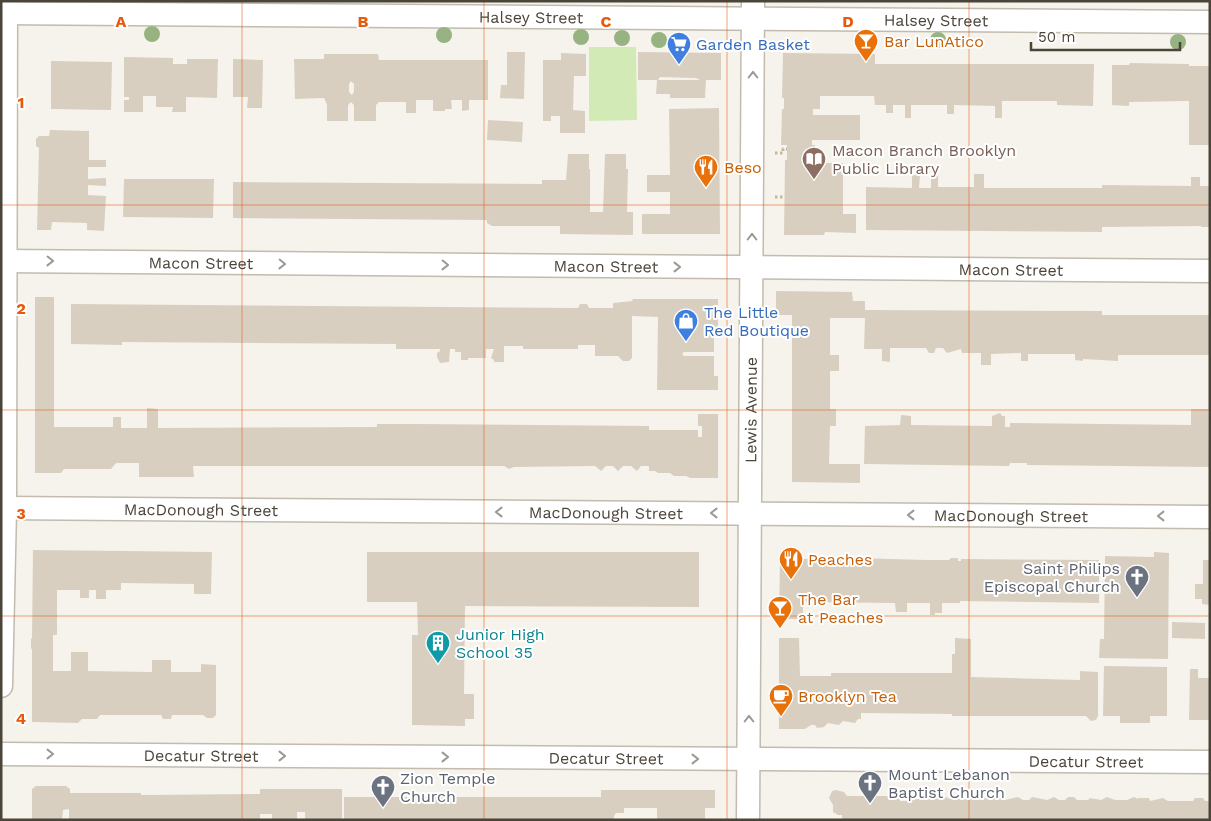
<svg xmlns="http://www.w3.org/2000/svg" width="1211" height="821" viewBox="0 0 1211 821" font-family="'Work Sans',sans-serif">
<rect width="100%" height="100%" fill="#f6f3ec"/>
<path fill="#d2eab5" d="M589,47H636L637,120L589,121Z"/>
<path fill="#d8cfc1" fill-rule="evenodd" d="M507,52H525L524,99L500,98L501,85H507Z
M638,52L721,53V80H706L705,98H670V94H656L657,80H638ZM660,77L696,78L700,80H658Z
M561,53L586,54V76H574L573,110L585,111V133H560V116H551V121H543V60H561Z
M783,53L875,54V64H1094L1093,106L1057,105V101H1002V118H995V106L954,105V114H947V105H911V118H905V105H893V113H886V105H875L874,96H820V109H813V115H860V140H812V145H815L814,160H826V163H843V214H856V233L825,232L824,235H784L785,160H787V145H781L782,109H784V98H782Z
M324,54H378L379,60H488V100H469V110L462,111V100H451L452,109H445V111H433V100H416V113H406V102H379L376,105V121H354V105L351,102L348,105V121H327V105L324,98L295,99L294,59H324ZM351,81L354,84V92L352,95L349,92V84Z
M124,57L173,58V64H187V59H218L217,98L186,97V112H172L173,107H156V96H143V112H124V100H129V97H124Z
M233,59L263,60L262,108H247L248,97H233Z
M51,61L112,62L111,110L51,109Z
M1130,63L1189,64V66H1210V145H1189V101L1129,102V106L1112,105V65H1129Z
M719,108L720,234H642V214H670V192H647V175H670L669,109Z
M488,120L523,122L522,142L487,140Z
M50,130L89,131V160H106V167H88V179L106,178V186L88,185V195L106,196L104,231L87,230V223L52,222L51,230H37L39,148L36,146V139L39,136H49Z
M568,154H589V169H590V212H603L605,154H626V169H628L627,212H633V235L560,234V226H492L487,223V220L233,218V182L542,184V180H566Z
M974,174H984V188H1102V185L1191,186V177H1200V186H1210V227H1201V226L1102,227V232L866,230V187L912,188V175H920L919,188H931V176H938V187H974Z
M124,179H214L213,218L123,217Z
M776,291L852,292L853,301H865V310L1102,311V315H1210V355H1118V361L1083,359V361L1075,360V354H1028V361H1021V353L991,354V365H981V353H962L961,349L947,353L943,348H936L934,353H929L926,348H890V362L882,361V349H864L865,318H830V355H839V371H830V409H836V426H830L829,464H860V483L792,482V315H776Z
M35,297H54V427H113V417H121V428H147V408L158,409V428L377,427V424H413L649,426V430H698V437H702V426H698V414H718V478H690L686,476H674L670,473H658L655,471H649V466H641L637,471L631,466H623L618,471L613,466H606L601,471L595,466L514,467L509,469L504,466H193L194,477H139V463H116L111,469H64L61,473H35Z
M632,299H718V331H714V352H684L682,354L684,356H714V376H718V390H657L658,317L632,316V358L629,361H623L618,356H595V345H578V349H523V346H504V362H494V360L491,358L494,349H486V358H468V360H461V352H455V349H450L449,362L440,363L437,357V353L440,351V349H396V344L122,342V345L71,344V304L578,308L580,304H587L589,308H613V303L633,301Z
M1191,409H1208L1209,467L1027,465V463H1010L1009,466L864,464L865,426L900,425L901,415L911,416V425L992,426V416L1000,413L1002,416H1005V427H1010V423L1191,425Z
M33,550L212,552L211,594H194V584L121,583V590H106V599H96V590H89V598H80V590H57V635H53V671H71V652H88V671L152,672V660H171V672H201V664L216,665V715L213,718H207L203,715H172L171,719H163L161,715H100L97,719H82L78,723L32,722V650L31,648V639L32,638Z
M367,552H699V607L465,606L464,694H474V719H465V726L412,725V635H418L417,602H367Z
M1154,552L1169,553L1168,659L1099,658L1100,639H1104L1105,556L1154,557Z
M846,557L856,558L926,560H949L951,558H958V561H961V559L1099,560V603L960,601V603H942V613H935V615H930V603H907V612H896L895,603L803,602V619H779L780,559H843Z
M1203,560H1210V605L1202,604V599H1195V584H1203Z
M1172,622L1205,623V639L1172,638Z
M779,638H799L800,676H831V673H952V654H955V638L971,639V677L1080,680V671L1098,672V716L1096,720L1091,721L1086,716H952V714L861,713V719H858L855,723L843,721L839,725L828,723L824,727L817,728L815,725H811L805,729H779Z
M1104,666L1167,667V716H1150V723H1120V716H1103Z
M1190,669H1198V678H1210V720H1189Z
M36,786H66L70,789V793H141V795L260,794V789H342V820H305V812H297V820H272V814H260V820H69V809L63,810L62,820H32V789Z
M601,790H715V808H705V820H657V808H624V813H616L614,816V820H344V797H601Z
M836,790L844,792L847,796H900V801H907V799H926L929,796H936L938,799L944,796L950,799H975L978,797H984L987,799L992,800L996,796H1002L1005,800L1018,797L1023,800H1029L1032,797L1047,800L1054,797L1059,800H1065L1068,797H1074L1077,800H1088L1090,798L1101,800L1107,797L1115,800H1127L1134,797L1138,799V798H1149L1150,801L1163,798L1168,801H1193L1195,798H1203L1205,801H1210V820H842V815H838L833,812V805L829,798L832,791Z"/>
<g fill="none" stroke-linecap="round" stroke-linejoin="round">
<defs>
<g id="street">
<path id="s1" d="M1,13L1210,22"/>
<path id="s2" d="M1,261L1210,271"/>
<path id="s3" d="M1,508L1210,517"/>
<path d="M1,686L5,509L6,1"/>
<path id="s4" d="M1,754L1210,762"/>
<path id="s5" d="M748,820L753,1"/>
</g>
</defs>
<use href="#street" stroke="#c2bbae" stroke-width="25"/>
<path stroke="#c4b79f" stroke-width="3" stroke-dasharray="2.5 2.5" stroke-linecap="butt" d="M775,153H783V149H787
M775,197H785"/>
<use href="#street" stroke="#fff" stroke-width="22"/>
</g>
<g fill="#97b381">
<circle cx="152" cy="34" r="8"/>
<circle cx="444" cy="35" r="8"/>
<circle cx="581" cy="37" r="8"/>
<circle cx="622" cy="38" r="8"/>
<circle cx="659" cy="40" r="8"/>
<circle cx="938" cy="40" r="8"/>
<circle cx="1178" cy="42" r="8"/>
</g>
<defs><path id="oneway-chevron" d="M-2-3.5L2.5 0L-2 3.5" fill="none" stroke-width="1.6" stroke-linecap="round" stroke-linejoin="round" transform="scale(1.25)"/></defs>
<g stroke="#9c9892">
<use href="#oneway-chevron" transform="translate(753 75) rotate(-90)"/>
<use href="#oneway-chevron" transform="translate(752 237) rotate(-90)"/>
<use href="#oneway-chevron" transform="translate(50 261) rotate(1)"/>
<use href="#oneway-chevron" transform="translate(282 264) rotate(1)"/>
<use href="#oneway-chevron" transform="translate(445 265) rotate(1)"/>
<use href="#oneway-chevron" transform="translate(677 267)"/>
<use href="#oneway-chevron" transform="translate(499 512) rotate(-180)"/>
<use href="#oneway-chevron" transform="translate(714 513) rotate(-180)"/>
<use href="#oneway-chevron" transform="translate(911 515) rotate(-180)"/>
<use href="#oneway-chevron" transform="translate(1161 516) rotate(-180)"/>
<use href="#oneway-chevron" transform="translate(749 719) rotate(-90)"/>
<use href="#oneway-chevron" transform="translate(50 754)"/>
<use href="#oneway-chevron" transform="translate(282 756)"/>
<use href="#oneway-chevron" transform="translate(445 757)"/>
<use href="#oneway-chevron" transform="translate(695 759)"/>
</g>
<path fill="none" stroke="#e8590c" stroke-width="1" stroke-opacity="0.55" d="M242,1V820M484,1V820M727,1V820M969,1V820M1,205H1210M1,410H1210M1,616H1210"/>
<defs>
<symbol id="bar-pin" viewBox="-11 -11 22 30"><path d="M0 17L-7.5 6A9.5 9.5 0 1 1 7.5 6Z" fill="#e8710a" stroke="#fff"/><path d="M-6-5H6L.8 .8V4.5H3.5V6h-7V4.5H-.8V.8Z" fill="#fff"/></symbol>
<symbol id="supermarket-pin" viewBox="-11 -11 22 30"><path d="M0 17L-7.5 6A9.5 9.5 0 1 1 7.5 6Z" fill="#3f7fe0" stroke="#fff"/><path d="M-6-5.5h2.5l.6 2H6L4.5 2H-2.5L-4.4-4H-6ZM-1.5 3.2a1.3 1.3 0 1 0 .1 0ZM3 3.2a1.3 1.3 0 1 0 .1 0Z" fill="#fff"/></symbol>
<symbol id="library-pin" viewBox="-11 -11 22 30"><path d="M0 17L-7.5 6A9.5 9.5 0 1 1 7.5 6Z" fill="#8d6e63" stroke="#fff"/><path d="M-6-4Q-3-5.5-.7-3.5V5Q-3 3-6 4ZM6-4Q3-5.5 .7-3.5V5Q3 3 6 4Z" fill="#fff"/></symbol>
<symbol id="restaurant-pin" viewBox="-11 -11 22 30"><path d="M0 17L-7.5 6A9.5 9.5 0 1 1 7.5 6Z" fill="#e8710a" stroke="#fff"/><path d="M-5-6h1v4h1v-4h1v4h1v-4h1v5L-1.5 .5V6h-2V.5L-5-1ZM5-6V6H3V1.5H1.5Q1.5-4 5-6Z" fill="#fff"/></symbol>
<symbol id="shop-pin" viewBox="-11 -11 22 30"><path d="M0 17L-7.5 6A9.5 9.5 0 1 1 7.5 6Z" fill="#3f7fe0" stroke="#fff"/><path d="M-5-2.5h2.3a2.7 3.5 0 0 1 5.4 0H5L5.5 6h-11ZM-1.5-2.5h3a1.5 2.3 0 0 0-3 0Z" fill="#fff"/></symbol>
<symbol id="church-pin" viewBox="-11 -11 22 30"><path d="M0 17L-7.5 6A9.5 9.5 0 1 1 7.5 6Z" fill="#6b7280" stroke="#fff"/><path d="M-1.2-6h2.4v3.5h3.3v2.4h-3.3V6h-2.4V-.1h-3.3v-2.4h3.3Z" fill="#fff"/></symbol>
<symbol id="building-pin" viewBox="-11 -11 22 30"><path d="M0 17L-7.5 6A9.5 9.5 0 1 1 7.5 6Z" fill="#0f9aa8" stroke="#fff"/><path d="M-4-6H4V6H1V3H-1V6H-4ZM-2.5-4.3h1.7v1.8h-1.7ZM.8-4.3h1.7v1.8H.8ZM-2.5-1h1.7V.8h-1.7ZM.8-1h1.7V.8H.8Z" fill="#fff"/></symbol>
<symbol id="cafe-pin" viewBox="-11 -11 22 30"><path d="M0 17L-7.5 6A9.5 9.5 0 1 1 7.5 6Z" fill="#e8710a" stroke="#fff"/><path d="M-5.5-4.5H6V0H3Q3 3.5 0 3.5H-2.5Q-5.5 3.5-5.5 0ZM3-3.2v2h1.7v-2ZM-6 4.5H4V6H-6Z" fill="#fff"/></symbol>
</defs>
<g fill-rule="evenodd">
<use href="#bar-pin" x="852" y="27" width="28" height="38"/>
<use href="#supermarket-pin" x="665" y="30" width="28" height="38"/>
<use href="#library-pin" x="800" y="145" width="28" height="38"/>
<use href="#restaurant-pin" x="692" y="153" width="28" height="38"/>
<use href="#shop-pin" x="672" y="307" width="28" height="38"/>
<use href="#restaurant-pin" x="777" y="545" width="28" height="38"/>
<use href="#church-pin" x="1123" y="563" width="28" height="38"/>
<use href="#bar-pin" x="766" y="594" width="28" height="38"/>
<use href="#building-pin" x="424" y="629" width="28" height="38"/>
<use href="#cafe-pin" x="767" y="682" width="28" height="38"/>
<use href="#church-pin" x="856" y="769" width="28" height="38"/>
<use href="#church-pin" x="369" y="773" width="28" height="38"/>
</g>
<g text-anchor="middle" stroke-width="4" stroke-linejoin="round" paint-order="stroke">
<g font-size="16" fill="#4b4439" stroke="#fff">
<text dy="6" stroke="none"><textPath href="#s1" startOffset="530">Halsey Street</textPath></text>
<text dy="6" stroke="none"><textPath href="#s1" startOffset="935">Halsey Street</textPath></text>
<text dy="6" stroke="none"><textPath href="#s2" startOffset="200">Macon Street</textPath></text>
<text dy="6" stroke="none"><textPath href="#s2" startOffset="605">Macon Street</textPath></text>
<text dy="6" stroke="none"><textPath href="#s2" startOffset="1010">Macon Street</textPath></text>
<text dy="6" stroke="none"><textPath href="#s5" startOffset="410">Lewis Avenue</textPath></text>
<text dy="6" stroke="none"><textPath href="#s3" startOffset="200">MacDonough Street</textPath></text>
<text dy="6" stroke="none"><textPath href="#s3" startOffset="605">MacDonough Street</textPath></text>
<text dy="6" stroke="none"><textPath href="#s3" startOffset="1010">MacDonough Street</textPath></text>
<text dy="6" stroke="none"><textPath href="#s4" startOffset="200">Decatur Street</textPath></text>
<text dy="6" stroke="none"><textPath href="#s4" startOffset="605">Decatur Street</textPath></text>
<text dy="6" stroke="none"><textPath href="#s4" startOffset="1085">Decatur Street</textPath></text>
</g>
<g font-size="16" fill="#c56008" stroke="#fff" text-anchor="start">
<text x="884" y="47">Bar LunAtico</text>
<text x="724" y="173">Beso</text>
<text x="808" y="565">Peaches</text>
<text x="798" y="605">The Bar<tspan x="798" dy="18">at Peaches</tspan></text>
<text x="798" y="702">Brooklyn Tea</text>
</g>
<g font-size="16" fill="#366cbe" stroke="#fff" text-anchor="start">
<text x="696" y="50">Garden Basket</text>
<text x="704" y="318">The Little<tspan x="704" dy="18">Red Boutique</tspan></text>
</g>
<g font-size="16" fill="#785e54" stroke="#fff" text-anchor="start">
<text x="832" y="156">Macon Branch Brooklyn<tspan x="832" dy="18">Public Library</tspan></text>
</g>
<g font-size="16" fill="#5b616d" stroke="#fff" text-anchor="start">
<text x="1120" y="574" text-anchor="end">Saint Philips<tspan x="1120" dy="18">Episcopal Church</tspan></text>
<text x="888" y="780">Mount Lebanon<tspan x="888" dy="18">Baptist Church</tspan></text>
<text x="400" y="784">Zion Temple<tspan x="400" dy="18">Church</tspan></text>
</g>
<g font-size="16" fill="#0d838f" stroke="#fff" text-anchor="start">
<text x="456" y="640">Junior High<tspan x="456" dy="18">School 35</tspan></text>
</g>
</g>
<g font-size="16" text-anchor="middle" font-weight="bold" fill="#e8590c" stroke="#fff" stroke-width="4" stroke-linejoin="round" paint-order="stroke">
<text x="121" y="27">A</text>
<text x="363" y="27">B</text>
<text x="606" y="27">C</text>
<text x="848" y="27">D</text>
<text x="21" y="108">1</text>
<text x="21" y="314">2</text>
<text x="21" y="519">3</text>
<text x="21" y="724">4</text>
</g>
<rect width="1211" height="821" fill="none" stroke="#4b4439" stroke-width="5"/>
<path d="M1031 42v8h149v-8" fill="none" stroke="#4b4439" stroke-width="2.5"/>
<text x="1038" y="42" font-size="15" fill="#4b4439" stroke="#ffffff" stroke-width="4" paint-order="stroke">50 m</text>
</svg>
